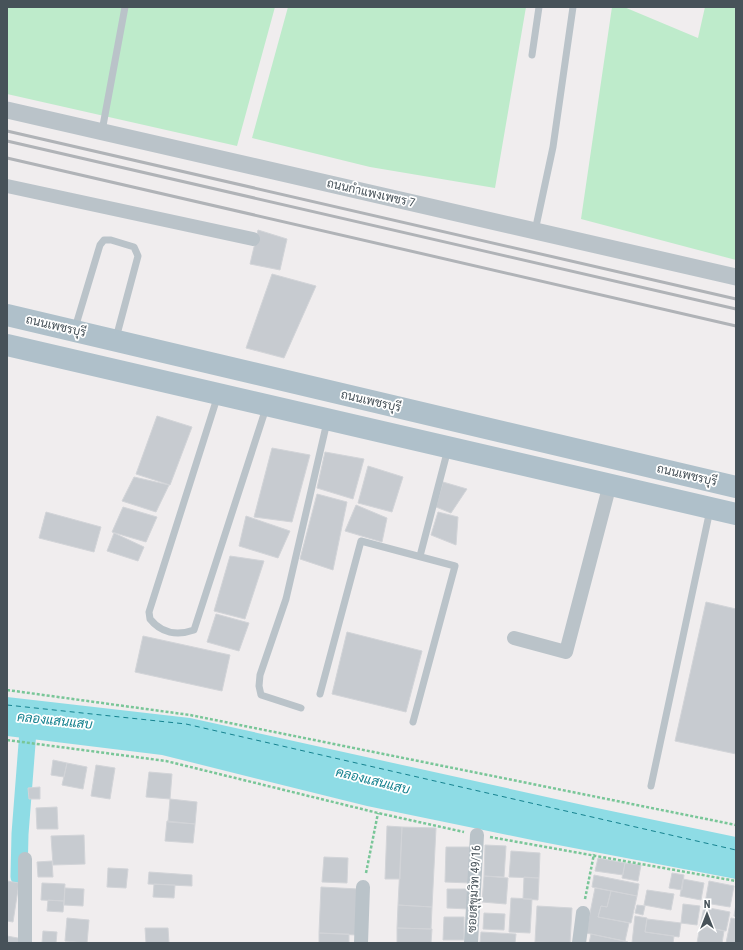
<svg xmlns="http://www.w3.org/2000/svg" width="743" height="950" viewBox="0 0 743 950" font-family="'Roboto Condensed',Sarabun,sans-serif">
<rect width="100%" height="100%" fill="#f0edee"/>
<path fill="#beebcb" d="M7,7H275L237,146L7,94Z
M288,7H526L495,188L370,167L252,138Z
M612,7H624L698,38L705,7H736V260L581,219Z"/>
<path fill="#8edce5" d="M7,697L190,718L592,807L736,837V879L537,841L367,806L162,755L7,736Z"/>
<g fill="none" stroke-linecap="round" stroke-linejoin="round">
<path stroke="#8edce5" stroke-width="17" d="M19,877L20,834L29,718"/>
<path stroke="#16828f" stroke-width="1" stroke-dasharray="5 4" stroke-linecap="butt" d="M7,705L186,724L736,850"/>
</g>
<path fill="#c7cbd0" stroke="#d2d4d8" d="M258,230L287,239L280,270L250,264Z
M272,274L316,286L284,358L246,348Z
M157,416L192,427L170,485L136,474Z
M272,448L310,455L292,522L254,517Z
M325,452L364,459L353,499L317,488Z
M368,466L403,477L392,512L358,503Z
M134,477L169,485L156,512L122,501Z
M443,482L467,489L451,513L436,507Z
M317,494L347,502L333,570L300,559Z
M356,505L387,518L382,542L345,531Z
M123,507L157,517L146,542L112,532Z
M46,512L101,527L94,552L39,538Z
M438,512L458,517L456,545L431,535Z
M246,516L290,531L278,558L239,546Z
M114,533L144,547L138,561L107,551Z
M230,556L264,561L245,619L214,611Z
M706,602L736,609V754L675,741Z
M216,614L249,623L239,651L207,642Z
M347,632L422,651L406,712L332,694Z
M143,636L230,655L222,691L135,672Z
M53,760L67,763L64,777L51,775Z
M67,763L87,767L83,789L62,785Z
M96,765L115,768L110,799L91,796Z
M149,772L172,774L170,799L146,797Z
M40,787V799H29L28,788Z
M170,799L197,802L195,824L168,822Z
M57,807L58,829H37L36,808Z
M167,821L195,824L193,843L165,841Z
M387,826L402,827L400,879H385Z
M402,827L436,828L432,907L398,905Z
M84,835L85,864L53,865L51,836Z
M485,845L506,846L504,877L484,876Z
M446,847H471L470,883L445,882Z
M511,851L540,853L539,878L509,877Z
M324,857L348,858L347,883L322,882Z
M598,858L625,863L623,875L595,871Z
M52,861L53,877H38L37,862Z
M625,863L641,865L638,881L622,878Z
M108,868L128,869L126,888L107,887Z
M149,872L192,875V886L148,884Z
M672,873L684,875L682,890L669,888Z
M594,875L639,884L637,896L592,887Z
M484,876L508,878L506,904L482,902Z
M524,877L539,878L538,900L523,899Z
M683,879L704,883L701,900L680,896Z
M7,881L19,883L13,922L7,921Z
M709,881L734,886L730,907L705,903Z
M42,883L65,884L64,901L41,900Z
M154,884L175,885L174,898L153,897Z
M321,887L358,889L356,935L319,933Z
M65,888L84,889L83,906L64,905Z
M595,888L611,891L607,907L601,906L598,917L629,923L625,941L586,933Z
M447,889H469V909L447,908Z
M647,890L674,894L671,910L644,905Z
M611,891L637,896L631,923L598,917L601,906L607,907Z
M511,898L532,899L530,933L509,932Z
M48,900L64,901L63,912L47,911Z
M683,904L700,906L697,925L681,923Z
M736,904V917L734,916Z
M398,905L432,907L431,929L397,928Z
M637,905L645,906L643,915L635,913Z
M537,906L572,908L570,943L535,942Z
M704,907L730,912L726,931L700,926Z
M484,913L505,914L504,930L483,929Z
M635,916L647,918L645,932L674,936L673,943H632Z
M444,917H464V940H443Z
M67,918L89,920L87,943L65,941Z
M731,918L736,919V943H726Z
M647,919L681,923L679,937L645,932Z
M700,926L724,931L722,943H697Z
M145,928H168L169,943H146Z
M397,928L432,929L431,943H397Z
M43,931L57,932L56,943H42Z
M481,932L516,934L515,943H480Z
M319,933L349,934V943H319Z
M591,934L628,942L627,943H589Z
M7,936L23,939L22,943H7Z"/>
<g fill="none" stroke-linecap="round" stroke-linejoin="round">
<path stroke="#79c698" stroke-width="2.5" stroke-dasharray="3 2" stroke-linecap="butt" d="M7,690L190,715L736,825
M7,740L166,761L378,813L464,832
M490,837L736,881
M366,873L378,813
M585,899L594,854"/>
<path stroke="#bac3c9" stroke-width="7" d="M532,55L539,7
M102,131L125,7
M535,231L553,147L573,7
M75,328L100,245L104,240H111L134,247L138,256L116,338
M218,395L149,612L150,619C161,633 177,636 194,630L266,408
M420,556L448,449
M320,694L361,541L455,566L413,722
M301,708L261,695L259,686L260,675L286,599L327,422
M651,786L710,510"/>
<path stroke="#bac3c9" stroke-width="14" d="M7,186L253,239
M514,638L566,652L610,484
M25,943V859
M361,943L363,887
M471,943L477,835
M579,943L583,913"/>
<path stroke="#bac3c9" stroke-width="17" d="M7,110L736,277"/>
<path stroke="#afc0ca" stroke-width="22" d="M7,315L736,487
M7,345L736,514"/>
<path stroke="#b0b3b7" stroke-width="3" d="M7,131L736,299
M7,141L736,309
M7,158L736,326"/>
</g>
<g text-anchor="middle" stroke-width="3.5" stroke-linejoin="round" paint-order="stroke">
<g font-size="12" fill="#475259" stroke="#fff">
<text transform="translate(371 193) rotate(13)" y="4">ถนนกำแพงเพชร 7</text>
<text transform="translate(56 326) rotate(13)" y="4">ถนนเพชรบุรี</text>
<text transform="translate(371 401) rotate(13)" y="4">ถนนเพชรบุรี</text>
<text transform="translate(687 475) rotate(13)" y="4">ถนนเพชรบุรี</text>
<text transform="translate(474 889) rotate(-87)" y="4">ซอยสุขุมวิท 49/16</text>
</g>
<g font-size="13" font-style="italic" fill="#16828f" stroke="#fff">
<text transform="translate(55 720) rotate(6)" y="5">คลองแสนแสบ</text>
<text transform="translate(373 780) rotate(14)" y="5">คลองแสนแสบ</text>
</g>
</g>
<rect width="743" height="950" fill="none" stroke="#475259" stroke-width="16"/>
<g transform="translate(707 914)" stroke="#ffffff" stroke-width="3" paint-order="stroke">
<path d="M0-3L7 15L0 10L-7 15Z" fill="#475259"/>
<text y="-6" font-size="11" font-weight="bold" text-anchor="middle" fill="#475259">N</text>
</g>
</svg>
